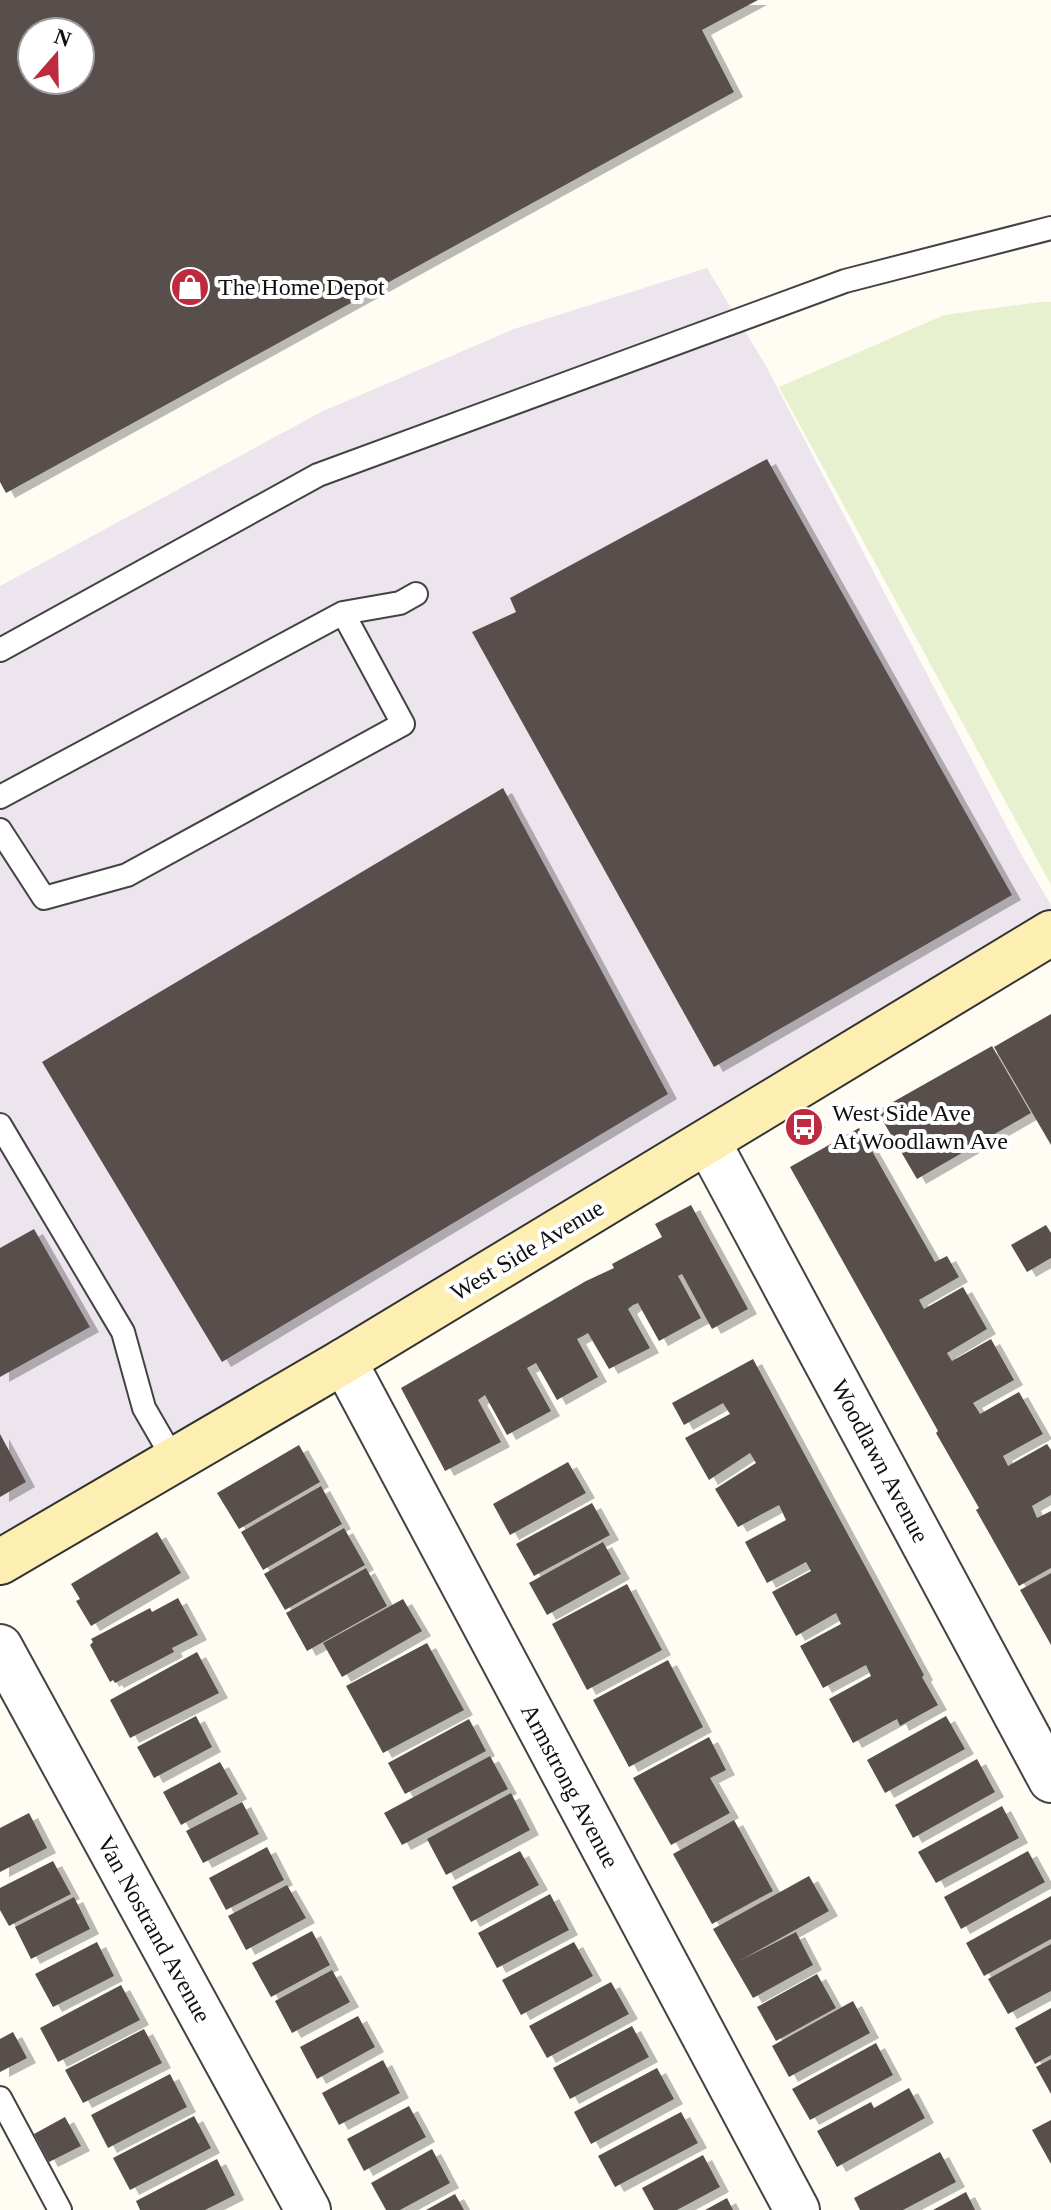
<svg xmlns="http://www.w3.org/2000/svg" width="1051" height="2210" viewBox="0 0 1051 2210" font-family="Georgia,serif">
<defs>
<filter id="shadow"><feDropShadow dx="9" dy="5" stdDeviation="0" flood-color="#0004"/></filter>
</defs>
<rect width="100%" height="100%" fill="#fffcf4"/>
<path fill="#ede5ee" d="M707,268L766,366L1021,854L1051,905V912L0,1539V586L321,412L514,329Z"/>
<path fill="#e8f1cf" d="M1039,302H1051V885L779,387L944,315Z"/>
<path fill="#59504d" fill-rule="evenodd" filter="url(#shadow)" d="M0,0H758L702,30L734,92L6,493L0,482ZM32,32H80V80H32Z
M767,459L1012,895L714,1067L472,632L516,612L510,598Z
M503,788L668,1094L222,1362L42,1062Z
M1051,1014V1145L994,1047Z
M992,1046L1031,1113L917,1179L877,1111Z
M811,1115L816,1123L798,1134L793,1126Z
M859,1128L935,1262L947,1256L959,1277L919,1300L924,1309L963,1287L987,1329L947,1353L952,1361L991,1339L1014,1380L973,1403L977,1409L980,1414L1019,1392L1043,1434L1003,1456L1008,1466L1047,1444L1051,1450V1495L1032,1506L1037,1518L1051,1511V1568L1019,1586L976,1510L979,1508L936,1433L938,1431L790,1167Z
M691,1205L748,1309L712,1329L682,1274L678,1276L701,1318L659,1341L638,1303L633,1305L628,1309L650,1348L609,1369L588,1333L583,1336L577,1339L598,1377L557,1400L536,1363L527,1368L551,1411L507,1435L485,1395L478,1400L501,1442L445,1471L401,1388L586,1281L614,1268L612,1264L662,1237L655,1224Z
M1046,1225L1051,1233V1258L1027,1272L1011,1245Z
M34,1229L90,1327L0,1377V1248Z
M753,1359L924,1675L922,1677L938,1705L900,1726L897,1719L853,1743L829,1699L871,1676L866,1665L823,1688L800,1646L841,1624L836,1613L796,1636L772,1592L811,1571L806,1562L767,1583L745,1542L786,1520L779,1505L738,1527L715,1489L756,1463L750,1453L709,1480L685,1438L730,1414L723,1403L684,1425L672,1403Z
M0,1434L26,1482L0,1497Z
M299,1445L320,1482L239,1529L217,1493Z
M568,1462L586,1493L510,1535L493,1504Z
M321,1486L342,1524L263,1570L241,1532Z
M592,1503L610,1535L534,1576L516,1544Z
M344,1528L365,1565L285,1610L264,1574Z
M157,1532L181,1573L91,1626L76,1601L80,1599L71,1584Z
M603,1542L621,1574L547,1615L529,1583Z
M366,1568L387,1606L307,1651L286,1613Z
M1051,1573V1645L1020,1590Z
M627,1584L662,1650L587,1690L552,1624Z
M178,1598L198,1635L172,1648L174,1652L115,1683L113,1680L110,1682L90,1645L93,1642L91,1639L150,1608L152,1612Z
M403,1599L422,1631L342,1677L323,1643Z
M427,1643L464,1710L383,1753L346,1686Z
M197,1652L219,1693L130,1738L110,1700Z
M668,1660L703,1727L629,1767L593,1700Z
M196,1716L212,1747L154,1778L137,1747Z
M946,1716L965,1749L885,1793L867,1760Z
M469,1719L486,1751L405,1794L388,1763Z
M709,1737L726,1770L710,1778L730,1813L671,1845L633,1778Z
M490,1756L508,1789L402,1845L384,1813Z
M977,1759L995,1792L913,1838L895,1805Z
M220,1762L238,1794L181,1825L163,1792Z
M511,1793L530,1830L446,1875L427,1839Z
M242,1802L259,1834L203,1863L186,1831Z
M1002,1806L1019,1838L936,1883L918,1852Z
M29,1813L47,1848L0,1872V1828Z
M734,1820L773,1891L712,1924L673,1854Z
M267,1847L284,1880L226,1910L209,1878Z
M520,1851L539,1885L471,1922L452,1887Z
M1028,1851L1045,1882L961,1929L944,1897Z
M53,1861L71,1894L9,1926L0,1910V1888Z
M809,1876L829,1911L741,1960L796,1932L813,1965L753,1998L713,1929Z
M287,1885L306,1918L246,1950L228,1916Z
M550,1894L569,1930L497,1968L478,1933Z
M1051,1896V1939L984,1976L966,1943Z
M74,1897L90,1929L31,1959L15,1927Z
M312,1931L330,1965L271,1997L252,1963Z
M97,1942L114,1976L53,2007L35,1974Z
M574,1942L593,1976L521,2015L502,1980Z
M1051,1944V1991L1008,2014L988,1979Z
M332,1970L350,2002L292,2033L275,2001Z
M817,1974L836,2008L776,2041L757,2007Z
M611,1982L629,2014L547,2058L529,2026Z
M121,1985L140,2020L58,2062L40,2028Z
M853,2001L870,2033L789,2077L772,2046Z
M1051,2008V2055L1035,2064L1015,2028Z
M358,2016L375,2047L317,2079L300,2047Z
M632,2026L649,2057L570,2099L553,2068Z
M144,2029L162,2063L83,2103L65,2070Z
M13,2032L27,2058L0,2072V2039Z
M876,2043L893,2075L810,2120L792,2089Z
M1051,2059V2094L1036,2067Z
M383,2060L400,2093L339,2125L322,2093Z
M657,2068L674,2099L591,2144L574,2112Z
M170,2074L187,2107L108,2148L91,2115Z
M909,2088L925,2118L837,2167L817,2131L871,2102L874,2108Z
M409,2106L426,2137L364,2171L347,2139Z
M681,2112L698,2143L615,2187L598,2156Z
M194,2116L211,2148L130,2190L113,2158Z
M65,2117L81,2146L49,2162L34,2134Z
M1051,2120V2164L1032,2130Z
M432,2149L450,2183L400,2210H386L371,2183Z
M940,2152L956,2182L903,2210H860L854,2198Z
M703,2155L720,2187L677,2210H654L642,2188Z
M217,2159L235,2195L205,2210H140L136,2201Z
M966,2192L975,2210H933Z
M455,2194L464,2210H426Z
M727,2198L733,2210H705Z"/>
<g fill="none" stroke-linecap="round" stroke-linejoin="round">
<defs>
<path id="service" d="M0,650L318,475L845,281L1051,228
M0,797L343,613L400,603L416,594
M0,830L44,898L127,875L403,724L343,613
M0,1125L123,1332L144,1408L174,1460
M0,2098L60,2210"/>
<path id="minor" d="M344,1361L797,2210
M0,1647L308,2210"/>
<path id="tertiary" d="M708,1142L1051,1780"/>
<path id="secondary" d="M0,1562L344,1361L1051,933"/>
</defs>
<use href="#service" stroke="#434343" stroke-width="26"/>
<use href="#minor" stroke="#434343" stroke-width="48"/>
<use href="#tertiary" stroke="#434343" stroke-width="48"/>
<use href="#secondary" stroke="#323232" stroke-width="48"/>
<use href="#service" stroke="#fff" stroke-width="22"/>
<use href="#minor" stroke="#fff" stroke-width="44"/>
<use href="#tertiary" stroke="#fff" stroke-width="44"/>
<use href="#secondary" stroke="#fdeeb1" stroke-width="44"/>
</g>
<defs>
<symbol id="shop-disc" viewBox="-11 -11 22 22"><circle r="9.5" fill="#be2b3e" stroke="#fff"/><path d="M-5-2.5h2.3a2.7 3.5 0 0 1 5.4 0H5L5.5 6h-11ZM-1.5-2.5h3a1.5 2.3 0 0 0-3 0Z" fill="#fff"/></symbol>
<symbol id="bus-disc" viewBox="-11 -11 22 22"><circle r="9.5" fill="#be2b3e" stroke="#fff"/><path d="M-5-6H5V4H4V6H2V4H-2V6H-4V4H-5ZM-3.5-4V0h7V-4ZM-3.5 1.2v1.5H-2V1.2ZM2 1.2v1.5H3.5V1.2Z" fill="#fff"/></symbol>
</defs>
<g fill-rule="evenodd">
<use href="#shop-disc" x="168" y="265" width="44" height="44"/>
<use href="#bus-disc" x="782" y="1105" width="44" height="44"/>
</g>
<g text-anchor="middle" stroke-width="8" stroke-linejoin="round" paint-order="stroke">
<g font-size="24" fill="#101010" stroke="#fff" text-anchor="start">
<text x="218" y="295">The Home Depot</text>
<text x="832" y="1121">West Side Ave<tspan x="832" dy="28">At Woodlawn Ave</tspan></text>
</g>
<g font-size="24" fill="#101010" stroke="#fff">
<text transform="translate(527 1250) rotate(-31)" y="8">West Side Avenue</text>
<text transform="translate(880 1461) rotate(62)" y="8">Woodlawn Avenue</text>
<text transform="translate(570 1786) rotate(62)" y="8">Armstrong Avenue</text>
<text transform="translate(154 1929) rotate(61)" y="8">Van Nostrand Avenue</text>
</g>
</g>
<g transform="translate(56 56) rotate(20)"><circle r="38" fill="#ffffff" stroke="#9f9f9f" stroke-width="2"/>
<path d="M0-6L14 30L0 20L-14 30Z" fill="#be2b3e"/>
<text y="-12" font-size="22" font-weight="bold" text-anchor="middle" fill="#101010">N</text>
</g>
</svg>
